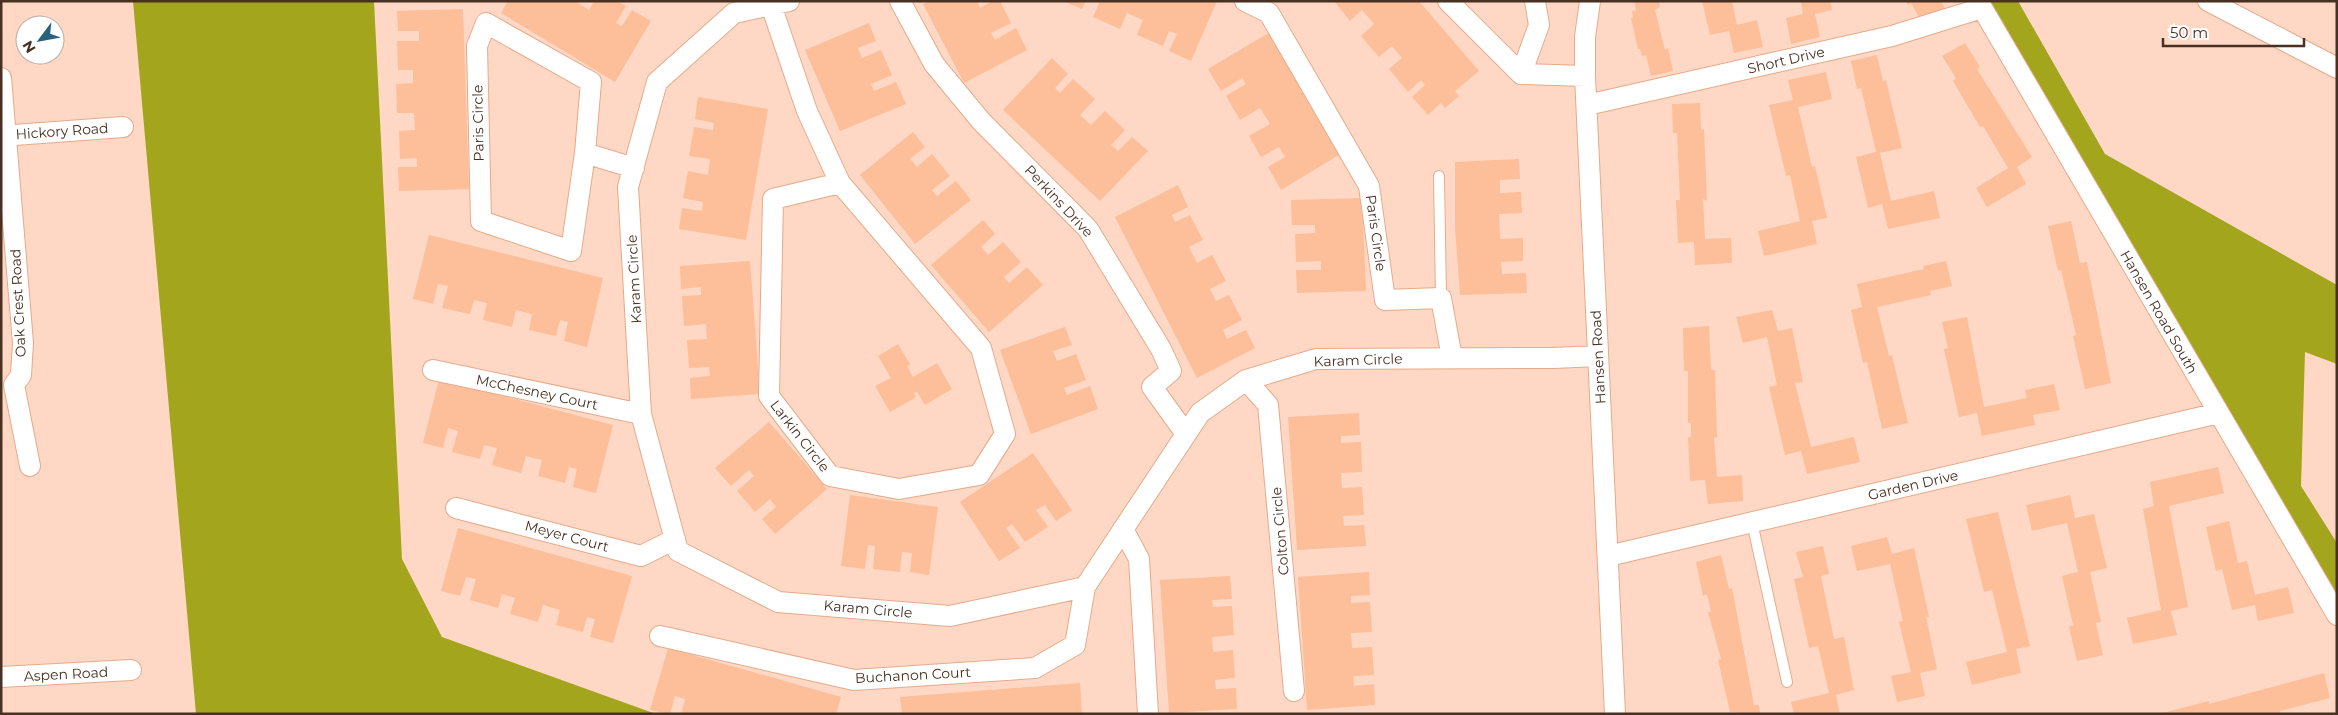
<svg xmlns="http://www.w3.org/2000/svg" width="2338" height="715" viewBox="0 0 2338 715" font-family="Montserrat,sans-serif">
<rect width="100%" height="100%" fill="#fed8c4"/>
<path fill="#a3a51d" d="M133,1H374L402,559L442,637L656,714H196Z
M1975,1H2018L2105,154L2337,285V364L2305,352L2301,486L2337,543V598Z"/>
<path fill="#fdbe9a" d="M508,1H575L589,10L594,1H617L626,6L616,23L622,26L632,10L651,21L615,82L501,13Z
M929,1H977L980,8L992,1H1000L1011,23L991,33L995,40L1016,28L1027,50L964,83L923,4Z
M1063,1H1086L1082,9Z
M1100,1H1217L1191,61L1169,51L1177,34L1169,31L1163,46L1137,35L1143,20L1127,13L1120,29L1093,17Z
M1334,1H1419L1479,71L1455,91L1459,96L1445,108L1441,103L1428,115L1412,97L1425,85L1421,80L1408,92L1389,69L1402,58L1392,46L1379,57L1361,36L1374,24L1362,10L1350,21Z
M1634,1H1659L1660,7L1655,10L1665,50L1668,48L1673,71L1651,76L1646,55L1642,56L1640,49H1638L1631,18H1633L1632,11H1636Z
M1702,1H1732L1737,25L1757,20L1763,47L1734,53L1729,31L1710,35Z
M1801,1H1830L1832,10L1815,14L1820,37L1791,44L1786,18L1803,14Z
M1906,1H1941L1947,12L1924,26L1911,3L1908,5Z
M463,9L469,189L399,191L398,167H417V158L400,159L399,131L415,130L414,113H397L396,84L413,83V70H398L397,41H419V31H398L397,11Z
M869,23L876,41L858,48L862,58L881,50L892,75L871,84L874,91L896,82L906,104L840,131L805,50Z
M1270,32L1342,153L1281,190L1268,167L1285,157L1279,147L1261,157L1249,136L1270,124L1260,108L1240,120L1226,96L1246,84L1242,78L1221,91L1208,69Z
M1965,43L1980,67L1977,69L2032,157L2017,167L2026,184L1987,207L1976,188L2008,168L1983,126L1980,127L1953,81L1956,78L1942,56Z
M1877,55L1883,81L1886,80L1902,148L1880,153L1891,201L1934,191L1940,218L1888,229L1882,204L1868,208L1856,157L1876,152L1861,88L1857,89L1851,61Z
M1052,58L1068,74L1055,88L1060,93L1073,79L1095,99L1080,115L1091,125L1105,111L1125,130L1111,145L1118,151L1132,137L1148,151L1100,201L1003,110Z
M1826,72L1832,99L1798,107L1812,167L1815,166L1827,218L1812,221L1817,244L1764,256L1758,231L1800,221L1790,175L1786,176L1769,105L1793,100L1788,80Z
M698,97L768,109L746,240L679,229L682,208L702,211L703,202L683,198L688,171L708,175L710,159L689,156L694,127L713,130L714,123L695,119Z
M1700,103L1701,130L1704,129L1707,201L1703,199L1705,239L1731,238L1732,263L1695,265L1694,242L1678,243L1676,200H1680L1677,133H1673L1672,104Z
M913,132L925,147L910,159L917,167L932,154L950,176L932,190L937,196L956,181L971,200L915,244L860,175Z
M1519,159L1520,179L1500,180V193L1521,192L1522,213L1499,214L1500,239L1523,238V261L1501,262L1502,274L1526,273L1527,293L1460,295L1455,228V162Z
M1178,185L1188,207L1172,215L1175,222L1190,215L1203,240L1189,247L1197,263L1212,255L1226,281L1210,289L1216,301L1229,295L1242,320L1223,330L1227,339L1246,330L1255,348L1197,378L1115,217Z
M1362,198L1366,291L1297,293L1296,270H1321V261L1296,262L1295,234L1315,233V225H1292L1291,200Z
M983,220L995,234L981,247L988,255L1003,242L1021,262L1004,277L1009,283L1027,267L1043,285L989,332L931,265Z
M2071,221L2080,263L2087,262L2111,383L2085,389L2073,336L2076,335L2061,270L2058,271L2048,226Z
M429,235L603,278L587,347L564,341L568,322L560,320L556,336L529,330L532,314L516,310L512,327L483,320L487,303L474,300L470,314L442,308L448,286L438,284L433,304L413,299Z
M750,261L760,394L691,399L690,378L710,376L709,367L689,368L687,340L707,339L706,324L684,326L682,296L701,295V287L681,289L680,266Z
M1946,261L1952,286L1930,291L1931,295L1877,307L1889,356L1892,355L1908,423L1882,429L1867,362L1863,363L1851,310L1862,307L1857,284L1924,269L1923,266Z
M1772,310L1778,331L1792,328L1803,382L1795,383L1811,447L1854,437L1860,462L1807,474L1801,451L1785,455L1769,387L1777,385L1767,337L1743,343L1736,317Z
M1967,317L1984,407L2027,398L2025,390L2054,384L2060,410L2033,415L2035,425L1982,436L1977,413L1959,417L1944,349L1948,348L1942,322Z
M1709,326L1711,370H1715L1717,438L1714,437L1717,477L1742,475L1743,501L1708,504L1705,480L1690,481L1688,437H1691V423H1688V371H1684L1683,328Z
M1065,327L1072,345L1053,351L1057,361L1076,354L1086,380L1064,388L1067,395L1090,386L1098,409L1031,434L1000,350Z
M898,344L910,364L907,366L913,377L937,363L952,389L925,405L917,392L914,393L916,397L890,412L875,386L891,378L878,356Z
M439,379L613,425L596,493L573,487L577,469L569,467L565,483L538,476L542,460L526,456L521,473L492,465L497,448L484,445L480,459L452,452L458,431L448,428L443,448L423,443Z
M1359,413L1360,435L1341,436V443L1361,442L1362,472L1341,473L1342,488L1362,487L1364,515L1343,516L1344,526L1364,525L1366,546L1297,550L1288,417Z
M769,422L827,489L775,534L762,519L776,507L770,499L755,512L737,491L754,476L749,470L731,486L715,468Z
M1033,453L1072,510L1056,521L1045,505L1036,510L1048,527L1025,542L1012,524L1006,528L1020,548L999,561L960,502Z
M2218,467L2224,493L2169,506L2188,607L2171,611L2177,635L2133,644L2127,618L2161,610L2143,509L2154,506L2150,482Z
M850,495L938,507L929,575L910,572L912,553L902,552L900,572L873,569L875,546L868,545L865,569L841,566Z
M2070,495L2075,518L2094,514L2107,568L2090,572L2101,622L2096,623L2103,655L2077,661L2069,627L2073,625L2062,576L2078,572L2067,523L2032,531L2026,505Z
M1998,512L2030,646L2016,649L2021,673L1972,685L1966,662L2007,652L1992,590L1984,592L1966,519Z
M2229,521L2238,563L2247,561L2255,595L2288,587L2294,613L2258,621L2255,605L2232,610L2222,569L2216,571L2206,527Z
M458,528L632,576L613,643L590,637L595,619L587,617L583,632L556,625L560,610L543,605L538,622L510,614L515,598L502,594L498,608L470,600L476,579L466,577L460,596L441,591Z
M1887,537L1892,554L1914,548L1929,617H1926L1937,669L1920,673L1925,696L1897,702L1891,676L1911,672L1899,622L1903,621L1890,564L1857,571L1851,546Z
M1823,546L1829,574L1821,576L1834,639L1844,637L1854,690L1836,695L1840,714H1794L1791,702L1829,693L1818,646L1809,648L1794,579L1803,577L1796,552Z
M1721,555L1729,589L1732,588L1754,705H1759L1760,714L1730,712L1718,660L1721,659L1708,612H1711L1707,594L1703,596L1696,562Z
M1369,572L1370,595L1351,596V603L1370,602L1372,632L1351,633L1352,648L1372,647L1374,675L1353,676L1354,686L1374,684L1375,705L1307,710L1298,577Z
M1230,576L1232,599L1212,600L1213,607L1232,606L1234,635L1212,637L1213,652L1233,650L1235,678L1215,680L1216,689L1236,688L1237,709L1169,713L1160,580Z
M668,648L841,697L836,714H681L685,699L675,696L670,714L650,710Z
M2324,673L2330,698L2280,711V714H2159L2209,701V704Z
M1080,683L1082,714H902L900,697Z"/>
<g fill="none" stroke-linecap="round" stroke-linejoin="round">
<defs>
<path id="service" d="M1439,176L1441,298
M1752,522L1787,682"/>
<path id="minor" d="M789,1L734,13L657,82L628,187L641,414L678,551L778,602L950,616L1085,587L1200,413L1246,380L1316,359L1553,358L1598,356
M900,1L934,64L981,121L1088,229L1161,349L1171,371L1152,387L1186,434
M1245,1L1269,13L1369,186L1385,300L1441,298L1452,358
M1448,1L1521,74
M1535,1L1539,25L1521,74L1585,76
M1590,1L1585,37V76L1615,714
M1978,1L2337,615
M2208,1L2337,68
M771,5L807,111L840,183L981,348L1005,434L979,475L899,489L830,476L769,396L773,199L840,183
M1,78L23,343L21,375L14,385L30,466
M1587,105L1892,36L1982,8
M1,136L123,127
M585,153L571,251L481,221L477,46L486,23L591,82L585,153L634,168
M433,370L641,414
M1246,380L1268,405L1294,691
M456,508L641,556L675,539
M1123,529L1139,559L1148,714
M1608,556L2219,413
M660,636L854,680L1035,668L1075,645L1085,587
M1,677L131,670"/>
</defs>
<use href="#service" stroke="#e6aa89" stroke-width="12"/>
<use href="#minor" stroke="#e6aa89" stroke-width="22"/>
<use href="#service" stroke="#fff" stroke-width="10"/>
<use href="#minor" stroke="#fff" stroke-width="20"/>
</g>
<g text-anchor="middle" stroke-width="4" stroke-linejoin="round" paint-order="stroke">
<g font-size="14" fill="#483022" stroke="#fff">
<text transform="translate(1786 60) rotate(-13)" y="5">Short Drive</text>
<text transform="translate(478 123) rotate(-91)" y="5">Paris Circle</text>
<text transform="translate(62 131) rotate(-4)" y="5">Hickory Road</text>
<text transform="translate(1059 201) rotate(47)" y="5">Perkins Drive</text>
<text transform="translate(1376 233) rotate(82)" y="5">Paris Circle</text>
<text transform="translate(634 279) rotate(-93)" y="5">Karam Circle</text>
<text transform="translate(18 303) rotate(-93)" y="5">Oak Crest Road</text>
<text transform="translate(2159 312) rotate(60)" y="5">Hansen Road South</text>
<text transform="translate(1598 357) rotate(-93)" y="5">Hansen Road</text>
<text transform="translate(1358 360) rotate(-2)" y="5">Karam Circle</text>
<text transform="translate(537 392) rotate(12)" y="5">McChesney Court</text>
<text transform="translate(800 436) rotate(52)" y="5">Larkin Circle</text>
<text transform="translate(1913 485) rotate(-13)" y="5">Garden Drive</text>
<text transform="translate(1280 531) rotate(-95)" y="5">Colton Circle</text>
<text transform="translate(567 536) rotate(15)" y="5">Meyer Court</text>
<text transform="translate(868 609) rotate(5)" y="5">Karam Circle</text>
<text transform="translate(66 674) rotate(-3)" y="5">Aspen Road</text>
<text transform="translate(913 675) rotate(-3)" y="5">Buchanon Court</text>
</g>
</g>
<rect width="2338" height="715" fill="none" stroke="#483022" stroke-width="5"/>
<g transform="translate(40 40) rotate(238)"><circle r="24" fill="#ffffff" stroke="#b6aca7"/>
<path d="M0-4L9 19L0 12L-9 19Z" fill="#2a627c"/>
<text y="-8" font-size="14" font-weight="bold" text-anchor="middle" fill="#483022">N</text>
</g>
<path d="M2163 38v8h141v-8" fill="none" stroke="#483022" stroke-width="2.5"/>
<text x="2170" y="38" font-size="15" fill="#483022" stroke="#ffffff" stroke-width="4" paint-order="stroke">50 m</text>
</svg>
